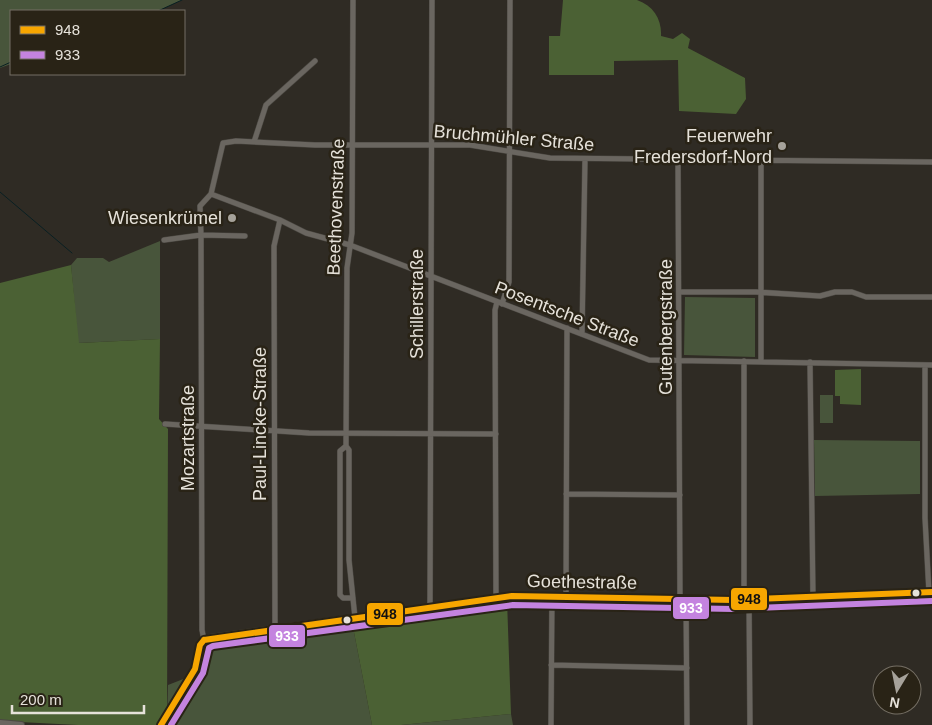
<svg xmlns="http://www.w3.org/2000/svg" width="932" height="725" viewBox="0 0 932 725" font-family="Helvetica,sans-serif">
<rect width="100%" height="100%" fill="#2f2b24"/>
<path fill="#48553b" d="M0,0H182L158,11H11V64L0,68Z
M160,241V339L78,343L71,265L77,258H103L109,262Z
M685,297L755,298V357L684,355Z
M820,395H833V423H820Z
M814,440L920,441V494L815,496Z
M352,622L372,725H167L168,685L196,674L203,642Z
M511,714L513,725H401Z"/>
<path fill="#4b6134" d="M563,0C577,0 627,0 637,0C654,6 662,20 661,36L673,39L682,33L690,39L688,48L745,78L746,99L736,114L679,111L678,60L614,61V75H549V36H560Z
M71,265L79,343L160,339L159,419L168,429L167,725H78L0,721V283Z
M861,369V405L840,404V396H835V370Z
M507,600L511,714L401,725H372L352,622Z"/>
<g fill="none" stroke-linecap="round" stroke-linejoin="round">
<path stroke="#091f22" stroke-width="1" d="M158,11L182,0
M0,67L11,62
M0,192L72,253"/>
<defs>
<path id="minor" d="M353,0L352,233L347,268L346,446L349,450V560L355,618
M254,142L266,105L315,61
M678,160L680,599
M761,160V361
M211,194L280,220L306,233L350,245L649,360L932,365
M164,240L201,235L245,236
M679,292H756L820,296L835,292H852L866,297H932
M502,304L509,282L510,0
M582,334L585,159
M744,361V600
M810,362L813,598
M925,365V518L929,593
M165,424L309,433L496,434
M346,446L340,451V595L343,598H353
M566,494L680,495
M566,596L567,328
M496,598L495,310L497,302
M686,599L687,725
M749,599L750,725
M430,607L432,0
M275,629L274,246L280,220
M204,640L202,630L201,235L200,206L211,194L223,143L236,141L315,145H470L550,158L932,162
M551,665L687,668
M551,725L552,595"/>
<path id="tertiary" d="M0,723L21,725
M161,725L195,669L202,642L210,638L512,596L733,600L932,592"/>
</defs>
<use href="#minor" stroke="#4c4943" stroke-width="6"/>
<use href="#tertiary" stroke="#4c4943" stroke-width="8"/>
<use href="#minor" stroke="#6a6660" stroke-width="5"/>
<use href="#tertiary" stroke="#6a6660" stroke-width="6"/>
<defs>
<path id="bus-1" d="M204,640L512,596L733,600L932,592
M161,725L195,669L200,645L204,640"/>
<path id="bus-2" d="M171,725L203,673L209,648L213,646L513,605L733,609L932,601"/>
</defs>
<use href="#bus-1" stroke="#292316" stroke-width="10"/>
<use href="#bus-2" stroke="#292316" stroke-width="10"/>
<use href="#bus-1" stroke="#f7a600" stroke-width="6"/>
<use href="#bus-2" stroke="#c483df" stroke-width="6"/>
</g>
<g fill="#a6a29a" stroke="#292316" stroke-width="2">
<circle cx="782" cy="146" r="5"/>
<circle cx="232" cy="218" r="5"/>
</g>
<g fill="#e6e2da" stroke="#292316" stroke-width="2">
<circle cx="916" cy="593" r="4.5"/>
<circle cx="347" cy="620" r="4.5"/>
</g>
<g text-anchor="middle" stroke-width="5" stroke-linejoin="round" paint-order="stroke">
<g font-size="18" fill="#e6e2da" stroke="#292316" text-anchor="end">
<text x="772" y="142">Feuerwehr<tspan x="772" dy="21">Fredersdorf-Nord</tspan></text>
<text x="222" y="224">Wiesenkrümel</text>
</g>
<g font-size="18" fill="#e6e2da" stroke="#292316">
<text transform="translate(514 138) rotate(5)" y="6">Bruchmühler Straße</text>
<text transform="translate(336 207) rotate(-88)" y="6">Beethovenstraße</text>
<text transform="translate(417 304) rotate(-90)" y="6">Schillerstraße</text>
<text transform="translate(567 314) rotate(21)" y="6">Posentsche Straße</text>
<text transform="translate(666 327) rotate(-90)" y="6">Gutenbergstraße</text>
<text transform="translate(260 424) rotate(-90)" y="6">Paul-Lincke-Straße</text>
<text transform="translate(188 438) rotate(-90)" y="6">Mozartstraße</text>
<text transform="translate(582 582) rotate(1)" y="6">Goethestraße</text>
</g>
</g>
<g stroke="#292316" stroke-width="2">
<rect x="730" y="587" width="38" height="24" rx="5" fill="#f7a600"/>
<rect x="672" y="596" width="38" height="24" rx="5" fill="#c483df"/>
<rect x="366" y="602" width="38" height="24" rx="5" fill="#f7a600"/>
<rect x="268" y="624" width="38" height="24" rx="5" fill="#c483df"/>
</g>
<g font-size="14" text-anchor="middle" font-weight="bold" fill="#fff">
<text x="691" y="613">933</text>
<text x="287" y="641">933</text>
</g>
<g font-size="14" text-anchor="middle" font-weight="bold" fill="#111">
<text x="749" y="604">948</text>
<text x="385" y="619">948</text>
</g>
<rect x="10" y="10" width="175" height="65" fill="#292316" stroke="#756f64"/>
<rect x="20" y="26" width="25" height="8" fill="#f7a600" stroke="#756f64"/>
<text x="55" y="35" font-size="15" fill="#e6e2da">948</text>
<rect x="20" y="51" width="25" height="8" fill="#c483df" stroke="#756f64"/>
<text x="55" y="60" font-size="15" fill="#e6e2da">933</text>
<g transform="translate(897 690) rotate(190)"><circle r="24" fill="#292316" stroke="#756f64"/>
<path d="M0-4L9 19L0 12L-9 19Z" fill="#a6a29a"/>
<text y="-8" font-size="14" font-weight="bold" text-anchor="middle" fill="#e6e2da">N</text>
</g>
<path d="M12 705v8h132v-8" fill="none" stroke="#e6e2da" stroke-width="2.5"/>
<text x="20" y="705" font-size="15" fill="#e6e2da" stroke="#292316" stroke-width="4" paint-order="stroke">200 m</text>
</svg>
